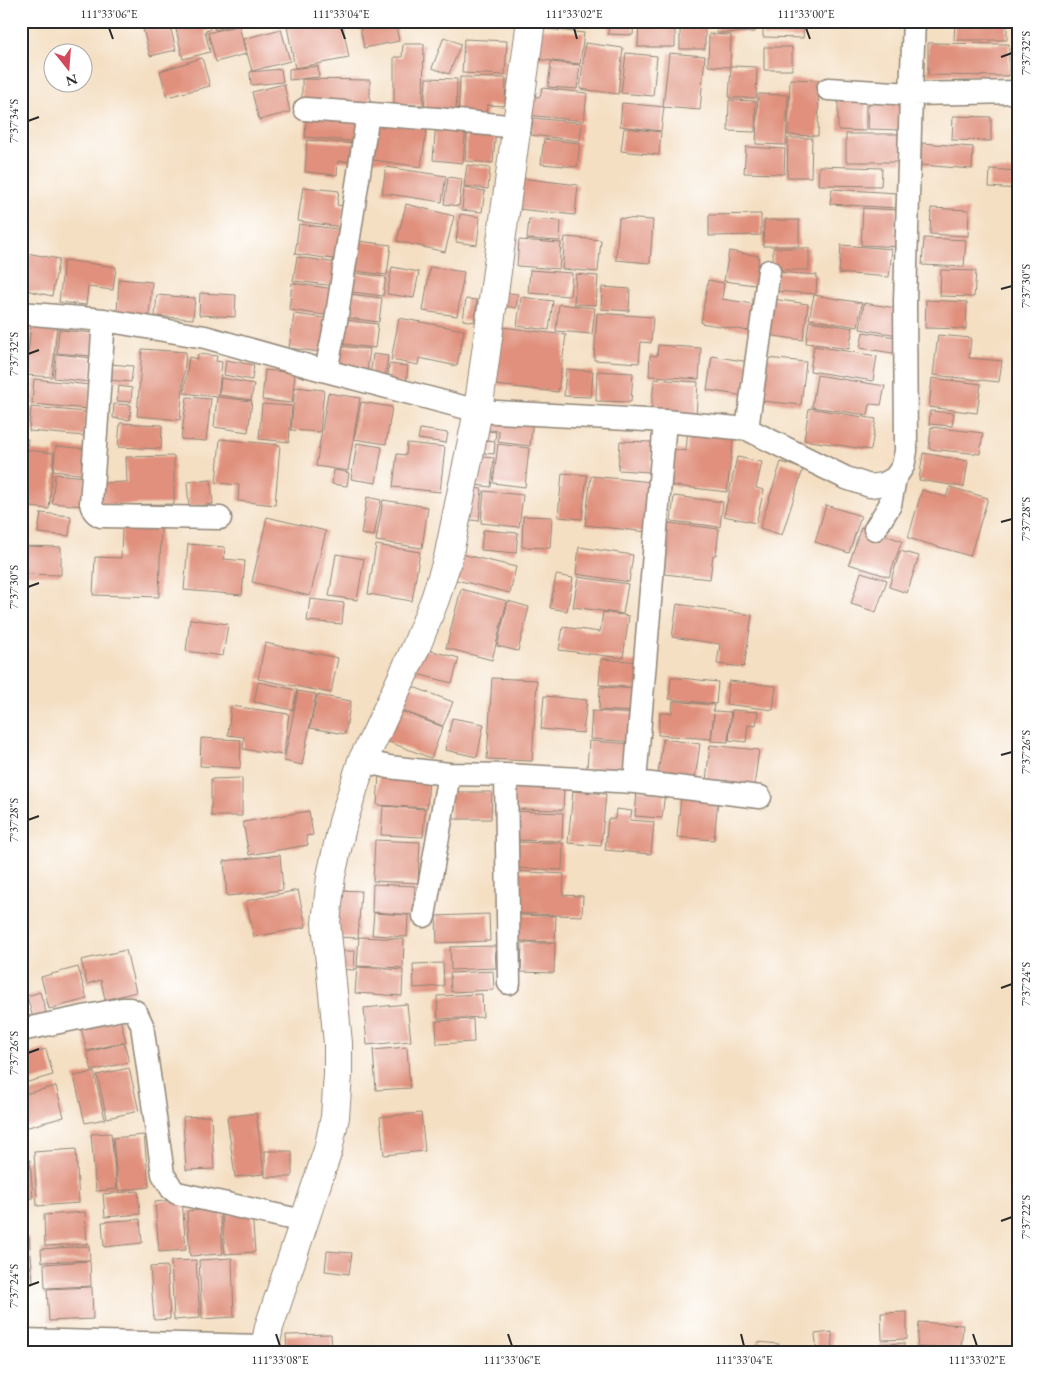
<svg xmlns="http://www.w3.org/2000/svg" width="1040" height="1373" viewBox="0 0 1040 1373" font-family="'EB Garamond',serif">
<rect width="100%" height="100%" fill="#fff"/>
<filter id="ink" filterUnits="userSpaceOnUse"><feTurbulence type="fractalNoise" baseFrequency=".02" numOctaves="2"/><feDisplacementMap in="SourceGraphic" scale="10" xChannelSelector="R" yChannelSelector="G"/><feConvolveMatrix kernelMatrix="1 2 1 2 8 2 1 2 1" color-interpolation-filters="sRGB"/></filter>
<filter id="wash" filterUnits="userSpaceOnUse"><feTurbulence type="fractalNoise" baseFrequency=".0096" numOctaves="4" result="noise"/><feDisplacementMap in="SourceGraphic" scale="20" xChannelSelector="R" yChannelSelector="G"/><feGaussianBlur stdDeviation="1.12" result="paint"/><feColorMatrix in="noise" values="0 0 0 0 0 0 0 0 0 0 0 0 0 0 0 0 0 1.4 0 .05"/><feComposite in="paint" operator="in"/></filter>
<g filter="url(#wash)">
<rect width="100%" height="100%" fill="#f4dfc3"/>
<g id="blocks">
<path fill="#e0907c" d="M141,21H169L176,50L150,56Z
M174,21H208L210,30L205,31L210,52L183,59Z
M212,21H240V23L215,30Z
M286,21H342L349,58L295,68Z
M359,21H395L399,41L364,48Z
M401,21H429V23L402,26Z
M609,21H634L633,35L608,34Z
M639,21L675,22V47H638Z
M680,21H705V49H680Z
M717,21H755V32L717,33Z
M763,21H804L803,38L763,37Z
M955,21H1007V40H954Z
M239,25L246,54L216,62L208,33Z
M537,28L584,33L580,64L534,59Z
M281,29L290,61L252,71L243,39Z
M709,34L731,35L730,67L708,66Z
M444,37L461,44L449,74L432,68Z
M464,39L507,41L505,75L462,73Z
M585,43L623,48L618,94L580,89Z
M928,43L1009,44V76L928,75Z
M403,44H424L423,105H394V57H402Z
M764,47H792V70H764Z
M626,53L657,56L653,96L621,93Z
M669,53L705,56L700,110L663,107Z
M202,58L210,86L167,97L160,71Z
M551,62L580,65L577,89L548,87Z
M318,66L319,77L289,80V69Z
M731,66L757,67L756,98H729Z
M281,69L283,82L251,85L250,72Z
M460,77L506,78L505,106L487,105L486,117L458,116Z
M426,78L457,79L456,115L424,113Z
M302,79L370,80V108L302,107Z
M790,79L819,80L818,136L788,135Z
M284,84L290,112L259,120L252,92Z
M542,88L587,93L584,121L526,115L529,96L540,97Z
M758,94L788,95L786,145L756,144Z
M838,94H866V131L838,130Z
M869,96H902V130L868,129Z
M729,100L756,101L755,132L728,131Z
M622,103L664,107L661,131L620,126Z
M307,112L361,116L359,142L305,137Z
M953,116L991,117V141L952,140Z
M533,118L582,123L580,141L531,135Z
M378,121L427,128L421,167L373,160Z
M436,122L466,125L463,163L433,160Z
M468,126L496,128L493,163L465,161Z
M624,128L661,132L659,155L621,151Z
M846,134H903L902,162H846Z
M788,138H812L811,177H787Z
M544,139L580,143L577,167L541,164Z
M307,140L358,144L356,162L338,161L337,175L305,172Z
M922,143L973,147L972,169L920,165Z
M746,147L785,149L784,174L744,173Z
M467,165L490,168L488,189L464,186Z
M819,166L882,168L881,186L818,185Z
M386,167L446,176L442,202L382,193Z
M990,169L1019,171V189L989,187Z
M448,177L462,179L459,206L444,204Z
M512,177L578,185L575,215L508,208Z
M303,187L339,191L337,205L344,206L341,227L298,221Z
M464,188L485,191L482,212L462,210Z
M832,189L897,193L896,208L830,204Z
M406,204L454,216L445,252L397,241Z
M863,208L897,210L895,232L902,233L901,247L861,245Z
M931,208L969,210L968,236L930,234Z
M460,214L480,217L477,245L456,242Z
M761,214V235L709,236V215Z
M619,218L653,220L650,263L616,260Z
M529,219L561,221L560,241L527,239Z
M764,220H799V246H763Z
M299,224L345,230L341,260L295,254Z
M565,237L601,240L598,272L562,269Z
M924,238L966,240L964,267L922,265Z
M519,240L561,243L559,269L517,266Z
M358,241L391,245L387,275L354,271Z
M841,245L892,249L889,277L839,273Z
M773,248H809V270H773Z
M729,251L759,256L755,285L724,281Z
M21,252L59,259L52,296L21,289Z
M297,257L338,263L336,286L293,281Z
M64,260L116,267L113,290L88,287L86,305L59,302Z
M392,267L419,272L414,298L387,294Z
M430,267L464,272L457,316L423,311Z
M530,270L572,273L570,296L528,293Z
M941,270L976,271L974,297L940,296Z
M777,272L817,275L816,294L775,291Z
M354,273L386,277L383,296L352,292Z
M576,274L598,276L596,305L574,304Z
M119,279L152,282L149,316L117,314Z
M708,280L724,283L722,299L759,305L755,332L701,323Z
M292,283L335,289L331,316L289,310Z
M602,287L630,289L629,311L601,309Z
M500,292L518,294L516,308L498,305Z
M200,293L236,295L235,317L199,315Z
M351,294L382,298L379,322L348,318Z
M157,295L195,298L193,319L155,316Z
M814,295L862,303L858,327L809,319Z
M521,297L553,301L549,330L517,326Z
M466,299L477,300L474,322L463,320Z
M772,299L808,304L803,340L767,335Z
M926,300L967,302L966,329L925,328Z
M864,303L902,309L898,335L860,329Z
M559,304L595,308L592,334L556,331Z
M597,313L653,317L651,343L641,342L639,363L594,360Z
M294,314L333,319L328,353L289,348Z
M399,318L464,330L457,366L419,358L418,365L391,360Z
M346,320L378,324L375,348L343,344Z
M809,321L853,328L849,349L806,343Z
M31,325L57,327L52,377L26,375Z
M21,326L27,327L22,356H21Z
M495,326L566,335L558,392L487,384Z
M59,330L94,333L92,356L57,353Z
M863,332L902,338L899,354L860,348Z
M938,335L971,338L969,358L1002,361L999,382L933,375Z
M658,345L701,348L699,379L649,376L650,355L657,356Z
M340,346L370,349L367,373L337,369Z
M814,346L877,356L873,381L810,371Z
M142,349L186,352L180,420L137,416Z
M56,354L93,358L90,382L54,378Z
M198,354L217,356L216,361L222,362L218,397L252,401L248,432L214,427L217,397L184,393L189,357L197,359Z
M373,354L388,356L385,378L370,376Z
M712,356L749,362L744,396L707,390Z
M767,358L806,362L801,405L762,401Z
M226,360L254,365L252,380L224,375Z
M110,364L133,366L131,382L109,380Z
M389,364L408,366L406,384L387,382Z
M566,369L593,371L591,397L564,396Z
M265,370L295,373L292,403L262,400Z
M597,371L633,373L631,402L596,401Z
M817,375L885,386L881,405L870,404L868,415L812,407Z
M221,378L254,384L251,400L219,395Z
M932,378L981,384L977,413L929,407Z
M34,379L90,385L88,409L32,404Z
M654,379L698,382L696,417L651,414Z
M119,386L132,388L131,402L117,401Z
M295,387L324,390L320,432L291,430Z
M328,393L360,398L348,471L316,466Z
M187,397L211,399L206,441L181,439Z
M361,402L392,407L386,444L354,439Z
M114,404L131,405L130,420L113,418Z
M262,404L292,406L289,442L259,439Z
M31,407L86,412L84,436L29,431Z
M809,408L876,419L871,450L804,440Z
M930,411L954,413L952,426L929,424Z
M485,413L533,418L530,446L498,442L499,431L483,429Z
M120,423L162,425L161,449L118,447Z
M688,427L734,432L727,492L667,485L671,449L686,451Z
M931,427L983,433L980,454L929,449Z
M420,429L448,433L446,443L418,439Z
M480,430L496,432L495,441L479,439Z
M21,438L28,439L27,450L54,453L49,509L21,506Z
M220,439L280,445L275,505L238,501L239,485L216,483Z
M478,440L495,442L494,454L477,452Z
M620,441L652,442L650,472L618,470Z
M357,443L382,447L376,483L351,479Z
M407,443L445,447L440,492L393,487L397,454L406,455Z
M498,444L529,448L525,487L493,483Z
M56,446L89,449L87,475L53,471Z
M923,453L968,461L964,487L919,480Z
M174,456V504L100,505L99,483L127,482L126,457Z
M472,456L494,458L491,487L469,484Z
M737,457L762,462L756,488L764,490L756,523L724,516Z
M781,462L803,469L782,535L760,528Z
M334,470L349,473L347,486L332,484Z
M562,473L587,475L582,519L558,517Z
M55,474L86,477L83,506L52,503Z
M591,476L652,482L647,532L585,525Z
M211,480L213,504L189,507L187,482Z
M950,487L988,498L970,556L908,538L922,490L946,497Z
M468,488L482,489L479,521L464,519Z
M484,491L523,495L519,527L481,523Z
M674,496L723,502L720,527L671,521Z
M367,497L381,500L374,536L361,534Z
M383,500L428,507L422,548L376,541Z
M826,505L861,516L849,553L815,542Z
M41,513L71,516L69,536L38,533Z
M523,516L552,517L550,548L522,547Z
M267,517L326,531L310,596L252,582Z
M661,522L719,529L716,555H713L710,579L655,573Z
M861,527L902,541L889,577L849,564Z
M122,528L161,529L159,597L93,595L95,557L121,558Z
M483,530L518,533L516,553L481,550Z
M188,544L225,547L224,559L245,561L242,595L184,590Z
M376,545L420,552L412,601L368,594Z
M21,546L61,547V575L21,574Z
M579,547L633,555L629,582L576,574Z
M900,551L919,556L907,593L889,587Z
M457,553L516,567L510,593L452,579Z
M336,554L364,559L357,600L329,596Z
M861,572L887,580L876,612L851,604Z
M556,575L573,578L567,611L550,608Z
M578,577L628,584L623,614L573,607Z
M461,589L507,601L492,660L446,648Z
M310,599L344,603L342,624L307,621Z
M508,601L529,607L518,651L497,646Z
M677,604L752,615L744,667L717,664L720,644L672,637Z
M603,612L629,616L623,658L559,650L563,627L600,632Z
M190,619L228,624L223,656L186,651Z
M265,643L338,658L331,693L258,679Z
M420,648L459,658L452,683L413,673Z
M601,659L642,662L640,688L599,685Z
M671,677L718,682L716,704L669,699Z
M492,678L537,680L532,761L487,759Z
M729,681L776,686L773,710L726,704Z
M258,682L297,690L293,710L254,702Z
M403,683L453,702L443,726L393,707Z
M600,687L640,689L639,712L599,710Z
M298,691L316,694L302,765L284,761Z
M317,695L351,701L345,734L310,728Z
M544,696L587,700L583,733L541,729Z
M673,701L714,705L713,711L731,712L728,742L711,741L714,714L711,739L658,735L660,713H672Z
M231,706L289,714L284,755L243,749L244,737L228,735Z
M393,708L443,727L431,758L381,739Z
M732,710L758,712L756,726L748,725L746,742L729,740Z
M592,711L638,714L636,742L590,739Z
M452,718L484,724L477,757L445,750Z
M201,738L241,740L240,768L200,766Z
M663,739L700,744L695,779L658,774Z
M589,741L634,744L631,771L587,768Z
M710,745L759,750L754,787L706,781Z
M379,775L429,779L427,808L377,805Z
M242,778V816H211V779Z
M512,786L564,788L563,810L512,809Z
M637,790L665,792L662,818L635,816Z
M573,791L606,794L601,846L568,843Z
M451,792H492L491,819H451Z
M681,796L718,800L714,840L677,837Z
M383,806L425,809L423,837L381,835Z
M616,809L632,811L630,820L654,822L651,854L605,850L608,819H615Z
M309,811L313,835L306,836L308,845L249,855L243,822Z
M512,811L563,813L562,841L512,840Z
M375,840L420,842L418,883L373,881Z
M512,842L563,843L562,870L511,868Z
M280,855L283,890L227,896L224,861Z
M512,871L564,874L563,895L583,896L582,916L510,913Z
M373,884L415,886L413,915L372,912Z
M298,890L306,927L254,937L246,901Z
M339,890L361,891L358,938L336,937Z
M374,913L408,915L407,937L372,935Z
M489,914L490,941L437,943L436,916Z
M511,915L556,916L555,942L511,941Z
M359,937L404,939L403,968L357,966Z
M522,943H555L554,973L521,972Z
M495,946L496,968L451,970L450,947Z
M126,950L136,992L105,1000L101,980L87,984L81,960Z
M334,951H355L354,970L334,969Z
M443,963L444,986L414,988L413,964Z
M78,967L87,999L49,1009L41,977Z
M357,967L403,970L402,996L355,993Z
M493,971L494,990L451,992L450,973Z
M40,992L48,1018L34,1022L27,996Z
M21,993L30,1022L21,1024Z
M482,994L483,1017L438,1019L437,996Z
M407,1004L411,1041L367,1045L364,1008Z
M120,1019L126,1042L87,1051L81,1028Z
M473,1019L474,1042L437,1044L436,1021Z
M124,1043L129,1062L92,1071L87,1052Z
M407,1047L410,1088L376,1090L373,1050Z
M46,1049L53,1075L21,1084V1056Z
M129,1068L139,1111L107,1118L97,1075Z
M94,1072L105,1119L85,1123L74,1076Z
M56,1086L64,1117L25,1128L21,1114V1095Z
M256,1113L264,1174L235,1177L227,1117Z
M421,1113L425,1151L384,1155L380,1117Z
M211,1116L214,1169L186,1170L183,1117Z
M111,1133L117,1189L96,1191L91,1134Z
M144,1135L149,1187L118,1191L113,1138Z
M76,1149L79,1203L37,1206L34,1152Z
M265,1151H292V1177H265Z
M21,1160H30L33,1198L21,1199Z
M138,1191L140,1214L105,1217L103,1194Z
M182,1199L186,1250L159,1252L155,1202Z
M220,1208L223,1254L190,1256L187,1211Z
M85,1212L87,1244L45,1246L44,1215Z
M252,1212L255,1252L225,1254L222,1215Z
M140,1219L142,1243L104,1247L102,1222Z
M29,1237L32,1266L21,1267V1238Z
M89,1246L90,1260L42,1262L41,1249Z
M327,1251L352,1253L349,1274L325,1271Z
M232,1258L234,1317L202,1319L199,1260Z
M196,1260L200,1318L174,1320L171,1261Z
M90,1261L91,1286L45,1288L44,1264Z
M167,1266L170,1319L154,1320L150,1267Z
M32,1268L33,1283L21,1284V1269Z
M21,1285H27L29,1310L21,1311Z
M92,1287L93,1319L49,1321L47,1289Z
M907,1312V1339L882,1340L881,1313Z
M919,1322L963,1325L961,1350L917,1347Z
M832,1332L833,1352H817L815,1334Z
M331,1334L332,1352H287L286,1335Z
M758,1342L779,1344L778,1352H757Z
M904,1343V1352H881L880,1344Z"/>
</g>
</g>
<g filter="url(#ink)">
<use href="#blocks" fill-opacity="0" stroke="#908577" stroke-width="1"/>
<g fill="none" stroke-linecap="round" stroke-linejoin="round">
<defs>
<path id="street" d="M828,89L911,94L1019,92
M305,109L437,119L517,127
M21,313L104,320L205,337L326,371L478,411L665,421L747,429L846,478L870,486L884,484L895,478L903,466L906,451L905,301L911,94L914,21
M104,320L91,503C92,509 94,513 101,516L220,518
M326,371L336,321L368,114
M747,429L769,271
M875,529L890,505L895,478
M362,761L389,767L449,774L506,775L635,782L760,797
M506,775L509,983
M635,782L665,421
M424,916L449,774
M21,1030L122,1009H130L136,1012L142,1025L163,1174L172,1189L177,1193L303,1221
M21,1340L264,1346"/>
<path id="secondary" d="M264,1352L269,1327L328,1150L335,1117L338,1075V1043L326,923L331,876L343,822L362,761L374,738L416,647L435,599L448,558L478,411L531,21"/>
</defs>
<use href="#street" stroke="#908577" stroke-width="25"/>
<use href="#secondary" stroke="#908577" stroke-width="30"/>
<use href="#street" stroke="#fff" stroke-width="22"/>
<use href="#secondary" stroke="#fff" stroke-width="28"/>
</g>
</g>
<path fill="none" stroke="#2b2b2b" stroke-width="2" d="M109,28L113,39M341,28L345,39M574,28L577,39M806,28L810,39M1001,57L1012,53M28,121L39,117M1001,289L1012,286M28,354L39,350M1001,522L1012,519M28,587L39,583M1001,755L1012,752M28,820L39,816M1001,988L1012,984M28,1053L39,1049M1001,1221L1012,1217M28,1286L39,1282M276,1334L280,1346M508,1334L512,1346M741,1334L744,1346M973,1334L977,1346"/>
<rect width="1040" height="1373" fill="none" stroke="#fff" stroke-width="55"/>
<g transform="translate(68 68) rotate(163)"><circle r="24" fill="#ffffff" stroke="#aaaaaa"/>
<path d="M0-4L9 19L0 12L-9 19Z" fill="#d1495b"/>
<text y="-8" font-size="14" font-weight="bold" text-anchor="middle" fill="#2b2b2b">N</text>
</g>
<rect x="28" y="28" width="984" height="1318" fill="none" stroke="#2b2b2b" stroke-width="2"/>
<g font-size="12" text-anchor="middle" fill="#2b2b2b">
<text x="109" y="18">111°33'06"E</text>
<text x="341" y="18">111°33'04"E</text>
<text x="574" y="18">111°33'02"E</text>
<text x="806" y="18">111°33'00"E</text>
<text transform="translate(1026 53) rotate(-90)" y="4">7°37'32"S</text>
<text transform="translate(14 121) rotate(-90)" y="4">7°37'34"S</text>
<text transform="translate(1026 286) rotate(-90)" y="4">7°37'30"S</text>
<text transform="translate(14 354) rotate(-90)" y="4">7°37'32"S</text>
<text transform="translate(1026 519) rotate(-90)" y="4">7°37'28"S</text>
<text transform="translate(14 587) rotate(-90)" y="4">7°37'30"S</text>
<text transform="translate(1026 752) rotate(-90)" y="4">7°37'26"S</text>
<text transform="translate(14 820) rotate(-90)" y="4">7°37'28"S</text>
<text transform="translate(1026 984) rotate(-90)" y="4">7°37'24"S</text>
<text transform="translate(14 1053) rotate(-90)" y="4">7°37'26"S</text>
<text transform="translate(1026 1217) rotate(-90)" y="4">7°37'22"S</text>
<text transform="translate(14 1286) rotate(-90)" y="4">7°37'24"S</text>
<text x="280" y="1364">111°33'08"E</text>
<text x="512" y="1364">111°33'06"E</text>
<text x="744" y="1364">111°33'04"E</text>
<text x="977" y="1364">111°33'02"E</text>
</g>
</svg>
